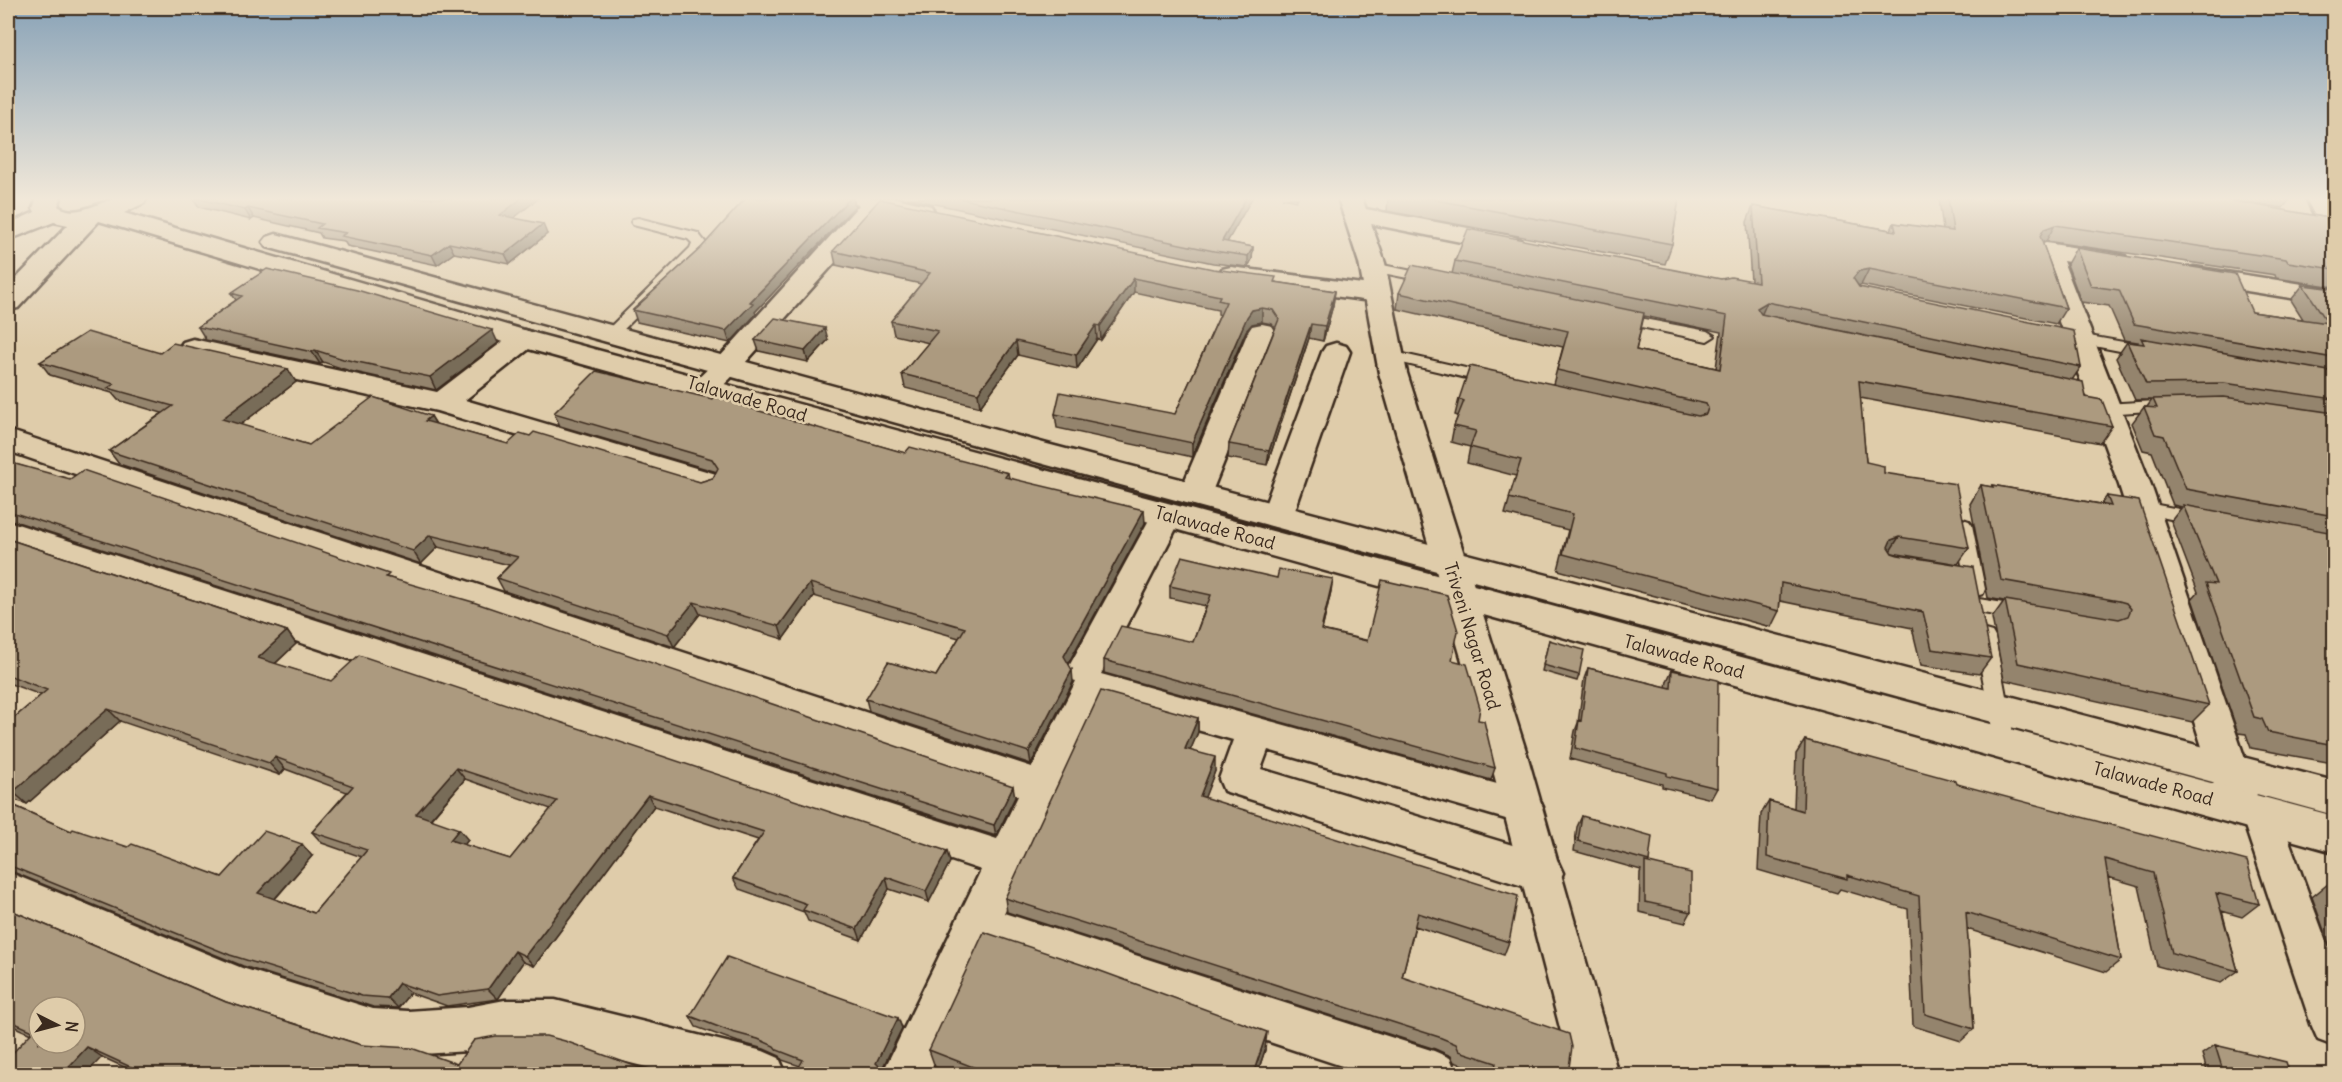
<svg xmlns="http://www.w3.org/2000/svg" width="2342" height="1082" viewBox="0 0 2342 1082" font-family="Delius,sans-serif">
<rect width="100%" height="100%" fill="#dfccaa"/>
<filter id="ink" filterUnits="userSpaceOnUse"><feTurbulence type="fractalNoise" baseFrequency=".0167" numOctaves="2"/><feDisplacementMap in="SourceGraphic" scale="12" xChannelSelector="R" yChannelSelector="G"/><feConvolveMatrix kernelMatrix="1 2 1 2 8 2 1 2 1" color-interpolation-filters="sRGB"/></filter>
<g filter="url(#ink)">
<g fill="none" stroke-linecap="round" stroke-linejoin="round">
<defs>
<path id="lane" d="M638,218L698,233L706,243L702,252L614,339H604L601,336L604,333L690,248L692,243L688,239L633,225L631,222L633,219Z
M1373,263L1432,275L1439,279L1432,283L1368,270L1366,267Z
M1618,314L1707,331L1715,336L1707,341L1613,321L1611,318L1613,315Z
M2078,334L2146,346L2154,351L2146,356L2073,342L2070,339L2073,336Z
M1390,351L1492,374L1500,379L1492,384L1385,359L1382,356L1385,353Z
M2172,400L2178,401L2180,405L2178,409L2105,414L2099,413L2097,409L2099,405L2105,404Z
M2142,502L2200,513L2206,515L2209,519L2206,523L2200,525L2136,512L2133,508L2136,504Z
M1963,519L1969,521L1972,525L1985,589L1983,594L1976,596L1969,594L1967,589L1954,525L1957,521Z
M1979,599L2022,606L2029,608L2031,613L2029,618L2022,620L1972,611L1970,606L1972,601Z
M1985,630L1992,632L1995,637L2015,744L2012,750L2005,753L1998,750L1995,744L1975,637L1978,632Z"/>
<path id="street" d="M849,198H896L931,206L934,211L931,216L922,218L882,210L736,373C722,386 714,399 694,394L689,387L716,361L859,205L852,203Z
M2306,198H2330L2334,207V233L2322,231Z
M1355,207L1511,236L1520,239L1524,244L1520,249L1511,252L1346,219L1343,214L1346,209Z
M2046,243L2116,254L2125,256L2129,262L2125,268L2116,270L2063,261L2151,485L2257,794L2254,799L2261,797L2275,802L2334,963V1046L2318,1040L2311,1024L2241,814L2244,808L2237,811L2223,806L2217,794L2119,485L2033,251L2037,246Z
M1231,267L1378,286L1387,288L1391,294L1387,300L1378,302L1222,281L1218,275L1222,269Z
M2194,267L2334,289V305L2185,281L2181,275L2185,269Z
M1262,324L1272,326L1276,332L1211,494L1206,502L1195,505L1184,502L1179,494L1248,332L1252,326Z
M524,330L534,333L538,339L534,345L465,400L716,474L721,482L716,490L705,493L437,411L193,357L183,354L179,348L183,342L193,339L437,392L514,333Z
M1336,343L1346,346L1350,352L1293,516L1288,524L1277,527L1266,524L1261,516L1322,352L1326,346Z
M8,430L1032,767L1076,681L1072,680L1067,670L1156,507L1167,504L1178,507L1183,515L1101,674L1537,795L1543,807L1537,819L1523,824L1268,750L1261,769L1542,854L1557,860L1563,873L1557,886L1542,892L1224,791L1219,779L1233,740L1101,703L1004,913L1434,1051L1450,1058L1457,1074H1366L987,948L929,1074H882L981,870L8,545V521L997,839L1018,796L8,451Z
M8,872L242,968L373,1009L408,1011L468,1007L505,1000H555L763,1051L779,1058L786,1074H674L555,1044H505L468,1051L408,1055L373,1053L240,1010L8,911Z"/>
<path id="secondary" d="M1338,198H1362L1385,263L1407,373L1526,751L1618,1074H1572L1488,751L1379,373L1359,263Z"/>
<path id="primary" d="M37,198H61L58,206C77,219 99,201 118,198C127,197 138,198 147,198L144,203L124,213L534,333L2334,816V852L514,345L99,221L18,308L8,310V287L68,225L54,222L8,240V224L35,212L33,208Z
M276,234L1047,444L2334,781V815L1047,465L267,247L263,242L267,237Z"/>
</defs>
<use href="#lane" stroke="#3b2a1e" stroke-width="4"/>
<use href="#street" stroke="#3b2a1e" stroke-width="5"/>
<use href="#secondary" stroke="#3b2a1e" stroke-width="5"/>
<use href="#primary" stroke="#3b2a1e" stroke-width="5"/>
<use href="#lane" fill="#dfccaa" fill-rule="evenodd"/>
<use href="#street" fill="#dfccaa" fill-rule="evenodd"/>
<use href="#secondary" fill="#dfccaa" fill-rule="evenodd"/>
<use href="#primary" fill="#dfccaa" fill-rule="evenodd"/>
</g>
<path fill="#94846d" stroke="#3b2a1e" stroke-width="1.5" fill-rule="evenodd" d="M193,198L514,218L547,234L510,264L454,253L437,265L347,246L344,241L322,238L319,233L254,218L251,220L199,207Z
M740,198H853L855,206L755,312L756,314L730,343L637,322L633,310L702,247L743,201L741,200Z
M907,198H1252L1227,242L1253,247L1252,259L1248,267L1213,263Z
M1282,198H1298L1296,201Z
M1388,198H1679L1672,244L1665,264L1387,211Z
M1939,198H2046L2069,201V198H2216L2334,219V761L2330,760L2327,762L2251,748L2246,734L2238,733L2192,599L2198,592L2171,521L2182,507L2173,505L2152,452L2143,450L2132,423L2144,407H2147L2152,400H2135L2116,358L2127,342L2137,344L2138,342L2124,340L2109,306L2081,302L2067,264L2076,248L2252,312L2303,319L2291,300L2303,285L2334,289V287L2276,278L2275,275L2046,241L2042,242L2066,308L2056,324L1861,285L1858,286L1859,287L2081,367L2072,380L2112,426L2100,443L1860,398L1866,462L1884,473L1969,548L1958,564L1893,553L1991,658L1979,674L1921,665L1912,628L1780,601L1779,611L1771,627L1558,570L1568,530L1505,514L1516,476L1467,463L1470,447L1451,442L1454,426L1458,416L1455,415L1459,399L1553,384L1563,347L1397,309L1399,293L1452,274L1455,261L1751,281L1747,222L1753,206L1891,230L1894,223L1943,230ZM1644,316L1721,332L1716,368L1636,350Z
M2222,198H2291L2283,208Z
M833,251L1275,282L1335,291L1333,305L1323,341L1309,338L1267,465L1228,458L1229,444L1275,328L1272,324L1262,322L1252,324L1246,331L1192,457L1057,428L1055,414H1175L1220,315L1218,314V310L1134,292L1101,340L1097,339L1077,369L1018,355L980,407L905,388L902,374L929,343L894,335L891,321L921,284L836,265Z
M231,293L498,343L436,390L350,371L323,362L320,364L206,340L198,327L236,300Z
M755,340H828L808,362L759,351Z
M160,353L296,382L240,425L309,445L431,416L436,424L508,444L700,482L713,478L717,472L560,426L554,413L712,399L747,401L750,409L905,453L1008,473L1009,478L1145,523L1068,664L1073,682L1031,764L869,711L866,699L936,676L959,638L814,596L783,639L700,614L674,647L504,591L497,578L509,565L438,547L421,564L119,464L109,451L162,413L118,400L112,393L50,375L40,362Z
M8,462L393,579L1015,797L996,836L8,519Z
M1981,485L1991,487L1992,485L2101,504L2107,496L2209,705L2192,722L2004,680L1992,618L2004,601L1988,598L1970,504Z
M8,539L287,631L296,644L275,664L331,681L950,862L929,902L889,889L861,940L808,921L804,912L739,889L733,878L758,840L654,806L534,966L523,962L498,999L447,1006L410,993L398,1008L373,1007L243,966L8,870V803L71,831L222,877L312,856L275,899L314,913L362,857L322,843L312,832L347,792L285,769L280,775L120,721L27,804L8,798V723L41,695L8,683ZM465,779L551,809L510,859L464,845L468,840L431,819Z
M1170,586L1331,591L1322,630L1452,660L1478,720L1495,768L1491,780L1104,673V660L1193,642L1206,606L1170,598Z
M1549,640L1579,675L1577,681L1542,671Z
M1588,668L1666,687L1667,681L1672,670L1717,788L1711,799L1662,787V784L1570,759L1575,731L1578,723L1584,679Z
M1198,718V732L1190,750L1215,771L1204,798L1509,942L1504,955L1415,926L1402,977L1568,1074H1488L1454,1062L1451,1056L1435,1049L1007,912L1005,898Z
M1805,740L1957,784L2259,904L2242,917L2222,911L2238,971L2221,983L2157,966L2139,886L2108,877L2121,960L2106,972L1967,929L1974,1029L1961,1041L1913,1026L1908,909L1840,889L1837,893L1758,870L1761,814L1769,801L1794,808L1796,754Z
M1582,816L1649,861L1648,863L1691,912L1685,923L1639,912L1640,873L1641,870L1574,851L1577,827Z
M2334,879V958L2312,897Z
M8,909L226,1002L361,1045L457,1064L657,1074H139L102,1057L31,1034L8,1024Z
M690,1016L898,1018L902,1028L881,1071L800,1066L782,1060L780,1056L764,1049L738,1042L696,1027Z
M2215,1045L2290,1074H2208L2202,1054Z
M929,1050H1265L1257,1074H954L935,1067Z"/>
<path fill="#786c59" stroke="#3b2a1e" stroke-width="1.5" d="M522,198H539L505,225L500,215Z
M850,198H853L855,206L755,312L756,314L730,343L726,331L750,302Z
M1246,198H1252L1221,253L1222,241Z
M248,208L254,218L251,220L245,210Z
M543,224L547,234L510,264L505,254Z
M2055,225L2046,241L2035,245L2044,229Z
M449,243L454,253L437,265L432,255Z
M1253,247L1252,259L1248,267V256Z
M1869,269L1861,285L1852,287L1853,278L1859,271Z
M1134,278V292L1101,340L1100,326Z
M1335,291L1333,305L1323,341L1325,326Z
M1767,302L1760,318L1757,308Z
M1262,308V322L1252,324L1246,331L1192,457V443L1247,317L1252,310Z
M1311,324L1309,338L1267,465L1269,451Z
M1096,325L1097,339L1077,369L1076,355Z
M825,328L828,340L808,362L805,351Z
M492,330L498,343L436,390L430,377Z
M1016,341L1018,355L980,407L978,393Z
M315,350L323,362L320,364L312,352Z
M288,369L296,382L231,432L222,419Z
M747,401L751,413L742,406Z
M431,416L438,429L425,421Z
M1144,510L1145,523L1065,669L1064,656Z
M430,535L438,547L421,564L413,551Z
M1899,537L1889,553L1881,556L1891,540Z
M1333,579L1331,591L1319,642L1321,630Z
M810,583L814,596L783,639L779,626Z
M694,602L700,614L674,647L668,634Z
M287,631L296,644L268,670L258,658Z
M1072,670L1073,682L1031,764L1029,752Z
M108,709L120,721L27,804L13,792Z
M1198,718V732L1185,763V749Z
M275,757L285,769L280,775L269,763Z
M1215,757V771L1200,810V796Z
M456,768L465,779L425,825L416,814Z
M1013,786L1015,797L996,836L994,825Z
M648,795L654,806L534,966L525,956Z
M459,829L468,840L459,851L450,840Z
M302,844L312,856L270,904L258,893Z
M947,851L950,862L929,902L926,891Z
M886,877L889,889L861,940L857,929Z
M515,951L523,962L498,999L488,989Z
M399,983L410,993L398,1008L388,998Z
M898,1018L902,1028L881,1071L883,1074H875L876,1063Z
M1267,1032L1265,1050L1257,1074H1253Z
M87,1047L102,1057L86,1074H62Z"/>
<path fill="#ac9a7f" stroke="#3b2a1e" stroke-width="1.5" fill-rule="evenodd" d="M195,198H522L500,215L543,224L505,254L449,243L432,255L341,236L346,233L317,228L322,224L248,208L245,210Z
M746,198H850L750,302L753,303L726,331L633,310L702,247Z
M958,198H1246L1222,241L1253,247L1248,256L1214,251Z
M1425,198H1679L1672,244Z
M1948,198H2046L2081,202L2080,198H2216L2334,219V269L2288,262L2286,259L2055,225L2044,229L2040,236L2066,308L1869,269L1859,271L1853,278L1859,287L2074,331L2081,367L1767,302L1757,308L1761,314L2083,382L2086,397L2102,400L2112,426L1859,381L1866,462L1884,466V473L1956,484L1969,548L1899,537L1891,540L1888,547L1892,553L1898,555L1973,567L1991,658L1932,649L1923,612L1781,583L1779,611L1563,554L1573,514L1509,498L1521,460L1470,447L1476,431L1454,426L1464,401L1459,399L1470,366L1698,416L1706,414L1708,408L1706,404L1557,370L1568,331L1399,293L1412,265L1644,313L1636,350L1720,369L1727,316L1455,261L1468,229L1721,279L1731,277L1758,282L1753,206L1896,231L1894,223L1953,231Z
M880,199L1213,269L1276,277L1274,282L1335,291L1325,326L1311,324L1269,451L1229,444L1279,319L1273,310L1262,308L1252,310L1247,317L1192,443L1055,414L1060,392L1175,414L1226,302L1218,300L1220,296L1134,278L1100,326L1096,325L1076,355L1016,341L978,393L902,374L938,331L891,321L930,273L833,251Z
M2076,248L2235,274L2252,312L2328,323L2303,285L2334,289V358L2134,324L2119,290L2091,286Z
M267,269L357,290L492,330L430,377L343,359L315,350L312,352L198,327L242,296L231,293Z
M775,318L825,328L805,351L755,340Z
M87,332L160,353L173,343L288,369L222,419L309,445L373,397L431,416L425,421L508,444L520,433L530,436L534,432L700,482L713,478L718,468L712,459L554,413L596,371L712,399L718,393L747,401L742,406L905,453L910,447L1008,473L1005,477L1144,510L1064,656L1072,670L1029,752L866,699L888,662L936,676L965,628L810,583L779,626L694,602L668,634L497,578L518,557L430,535L413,551L109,451L173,406L108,388L114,384L40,362Z
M2141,338L2334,372V399L2224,383L2146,384L2127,342L2144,344Z
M2224,397L2334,413V516L2186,489L2164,436L2155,434L2144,407L2157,408L2153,399Z
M8,462L70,479L83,470L389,574L386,577L473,602L1013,786L994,825L8,511Z
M1981,485L1993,487L1992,485L2111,506L2107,496L2139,501L2209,705L2018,663L2005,600L2119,619L2128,616L2131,609L2126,603L2119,601L2001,580Z
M2183,505L2334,533V745L2268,732L2262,719L2254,717L2206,583L2216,584Z
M8,539L287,631L258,658L331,681L359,655L947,851L926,891L886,877L857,929L803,910L807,904L733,878L764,832L648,795L525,956L515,951L488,989L437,996L399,983L388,998L362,996L230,955L8,865V803L71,831L73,829L128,847L132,844L222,877L264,831L302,844L258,893L314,913L367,850L312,832L353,786L275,757L269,763L108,709L13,792L8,791V723L47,690L8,675ZM456,768L557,801L510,859L450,840L459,829L416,814Z
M1182,556L1277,578L1279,569L1333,579L1321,630L1367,641L1382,580L1447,595L1458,631L1452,660L1467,664L1480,708L1478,720L1484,721L1495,768L1104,660L1121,626L1193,642L1211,595L1170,586Z
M1549,640L1584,650L1579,675L1543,665Z
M1588,668L1671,688L1672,670L1718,680L1717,788L1667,776V773L1575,748L1579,720L1581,721Z
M1101,691L1198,718L1185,749L1215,757L1200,796L1518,896L1509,942L1418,913L1402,977L1569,1034L1572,1047L1568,1074H1494L1496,1063L1459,1051L1456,1044L1439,1037L1005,898Z
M1805,740L1956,781L1957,784L2247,861L2259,904L2216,893L2238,971L2172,953L2153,873L2105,859L2121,960L1966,912L1974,1029L1925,1014L1919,896L1847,875V879L1767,857L1769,801L1803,811Z
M1582,816L1652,836L1649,861L1578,841Z
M1645,862L1691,873V912L1645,902Z
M8,909L226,1002L361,1045L411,1048L457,1064L474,1040L496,1036H546L565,1041L657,1074H146L87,1047L62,1074H8V1058L33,1031L8,1020ZM39,1007H75V1043H39Z
M984,932L1095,969L1267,1032L1253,1074H991L929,1050Z
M727,957L898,1018L876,1063L879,1066L875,1074H795L803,1060L777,1050L774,1046L758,1039L732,1032L690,1016Z
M2215,1045L2286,1062L2290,1074H2224Z"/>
</g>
<linearGradient id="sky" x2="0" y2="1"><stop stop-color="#88a2b7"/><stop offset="0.57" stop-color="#f1e8d9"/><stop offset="1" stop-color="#f1e8d9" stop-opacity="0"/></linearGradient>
<rect width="2342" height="349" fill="url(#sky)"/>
<g text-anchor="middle" stroke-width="5" stroke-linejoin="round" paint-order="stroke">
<g font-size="18" fill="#3b2a1e" stroke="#dfccaa">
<text transform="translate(747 399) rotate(16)" y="6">Talawade Road</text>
<text transform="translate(1215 528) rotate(15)" y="6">Talawade Road</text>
<text transform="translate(1472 636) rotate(73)" y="6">Triveni Nagar Road</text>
<text transform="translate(1684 657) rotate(15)" y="6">Talawade Road</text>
<text transform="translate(2153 784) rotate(15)" y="6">Talawade Road</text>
</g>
</g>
<rect width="2342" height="1082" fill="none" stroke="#dfccaa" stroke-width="30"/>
<rect x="15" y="15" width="2312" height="1052" fill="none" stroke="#3b2a1e" stroke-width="2" filter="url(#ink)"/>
<g transform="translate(57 1025) rotate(96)"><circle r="28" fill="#dfccaa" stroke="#9d8b72" stroke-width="1.5"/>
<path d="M0-4.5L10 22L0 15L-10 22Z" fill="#3b2a1e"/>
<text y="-9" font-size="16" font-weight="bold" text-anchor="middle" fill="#3b2a1e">N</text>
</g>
</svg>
